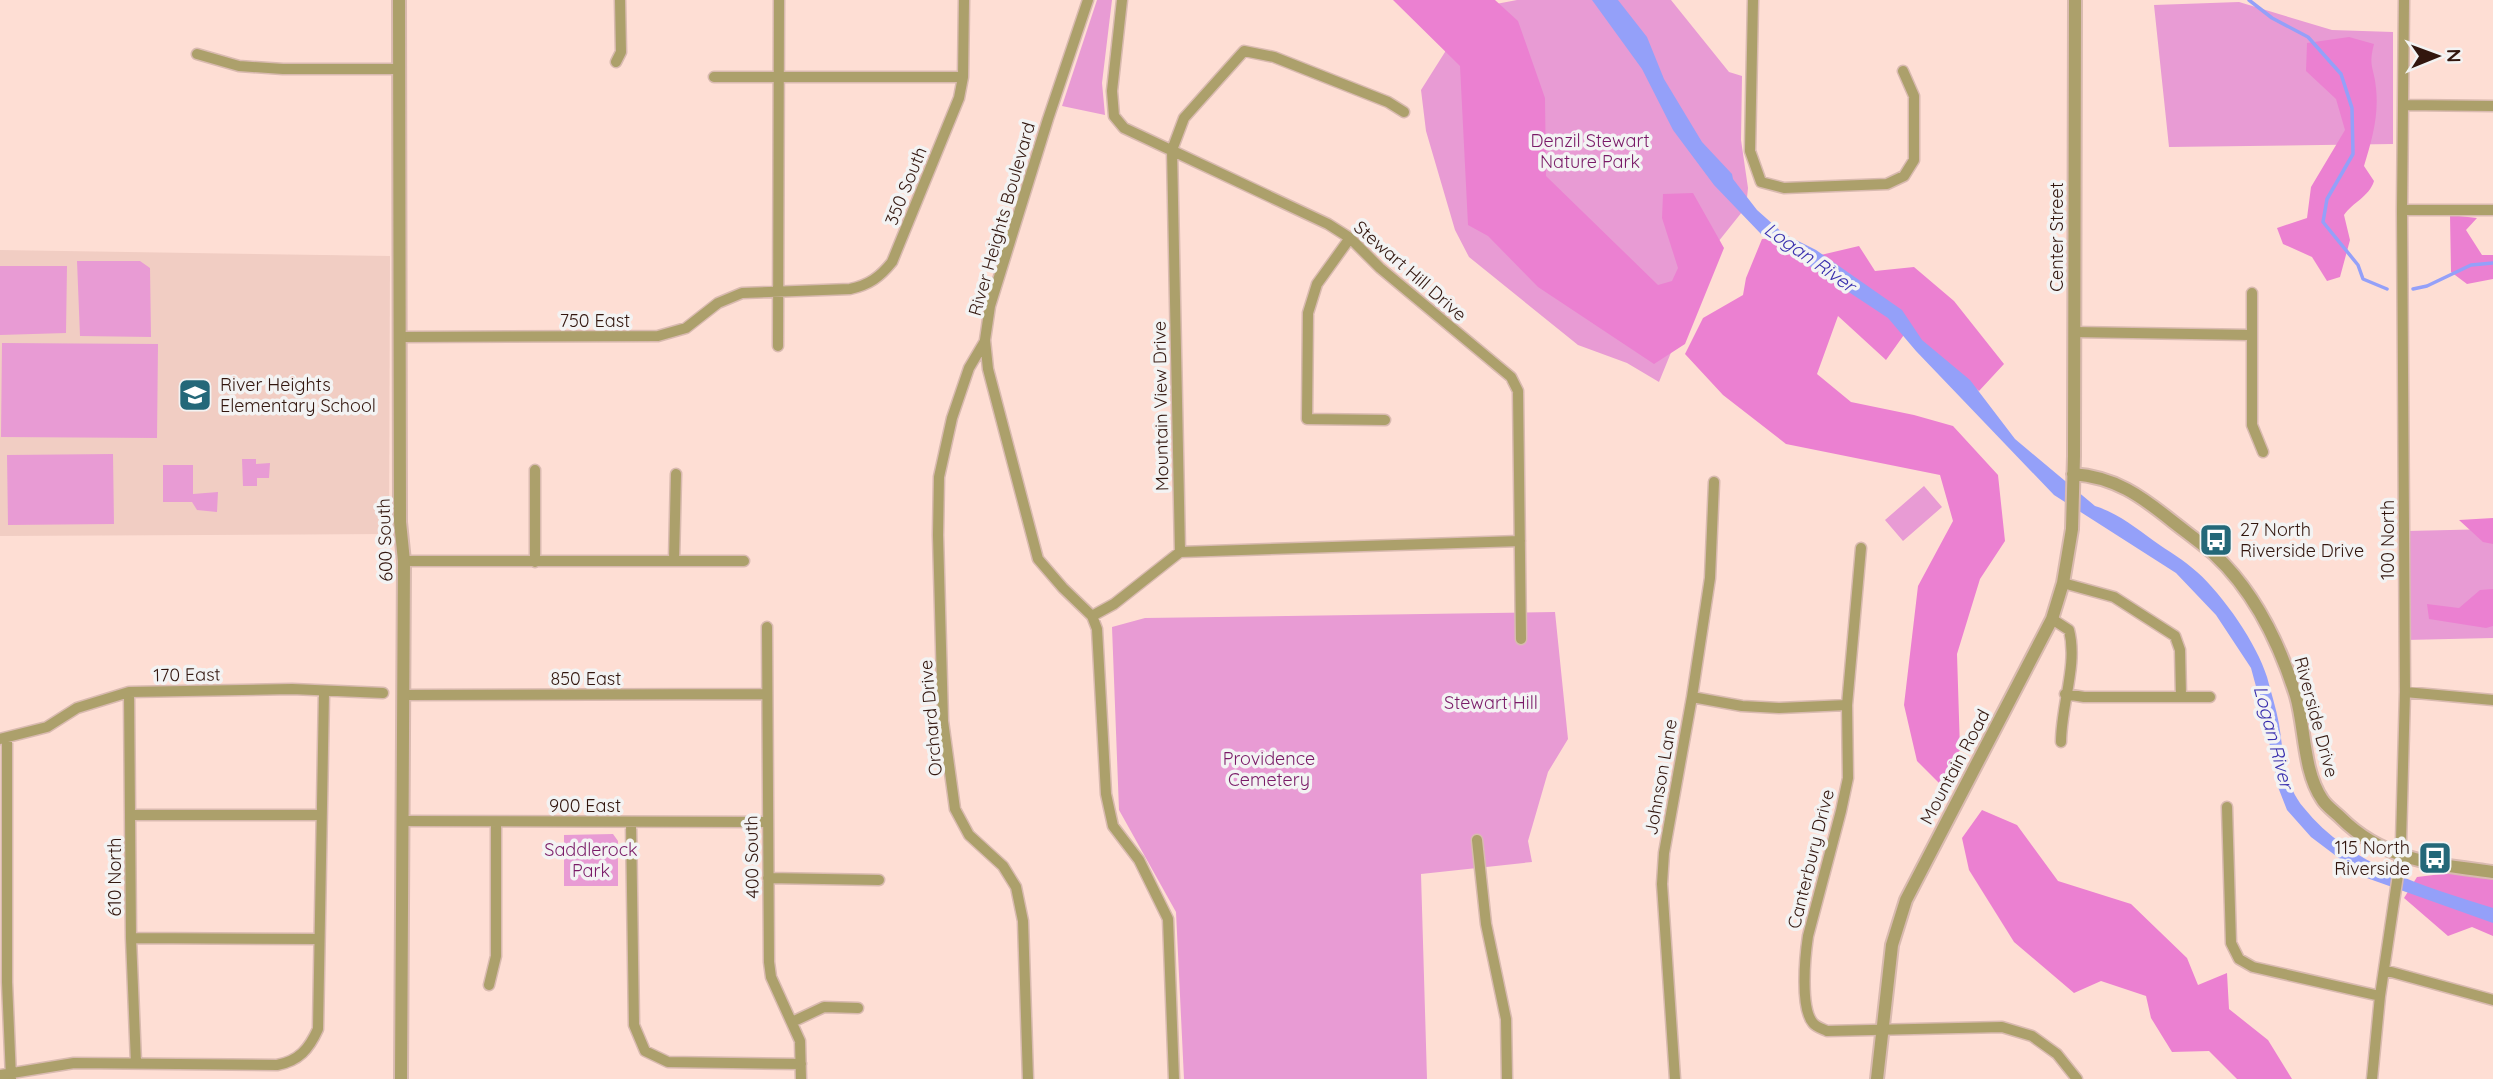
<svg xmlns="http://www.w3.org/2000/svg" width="2493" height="1079" viewBox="0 0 2493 1079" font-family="Quicksand,sans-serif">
<rect width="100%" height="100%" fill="#feded4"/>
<path fill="#f1cdc3" d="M0,250L390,256L389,534L0,536Z"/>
<path fill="#e89bd4" d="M1097,0H1112L1102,83L1105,115L1062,106Z
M1517,0H1671L1729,72L1742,76L1741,140L1748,188L1746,207L1714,247L1659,382L1627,363L1578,345L1469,257L1455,230L1426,131L1421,90L1445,52L1448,27L1496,4Z
M2239,2L2332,30L2393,32V144L2169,147L2154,5Z
M77,261H140L150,268L151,337L80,336Z
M0,266H67L66,333L0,335Z
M2,343L158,344L157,438L1,437Z
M113,454L114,524L8,525L7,455Z
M242,459H256V464L270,463L269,478H257V486H243Z
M163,465H193V494L218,492L217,512L197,510L192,502H163Z
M1924,486L1942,507L1903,541L1885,520Z
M2493,529V638L2405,640L2407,531Z
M1555,612L1568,739L1548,772L1528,841L1532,862L1421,874L1427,1079H1184L1176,912L1119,810L1112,627L1145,618Z
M613,834L618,841V886H564V835Z"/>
<path fill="#eb80d1" d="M1393,0H1495L1518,21L1545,98L1546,176L1658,285L1672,281L1678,268L1662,218L1663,194L1693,193L1724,248L1685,344L1654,364L1538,287L1488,236L1468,225L1460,66Z
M2349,37L2374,44C2368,67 2374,67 2376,88C2379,116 2372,140 2364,166L2374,181C2369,197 2353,202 2344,215L2350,240L2340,277L2327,281L2312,257L2283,244L2277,228L2307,218L2311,187L2345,130L2336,99L2306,71L2307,43Z
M2450,215L2477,218L2466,230L2482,255H2493V279L2467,284L2451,272Z
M1781,238L1808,258L1859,246L1875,271L1914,267L1954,301L2004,364L1979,391L1906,332L1886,360L1838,316L1817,374L1851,402L1914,415L1953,426L1998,475L2005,541L1980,579L1957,654L1960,750L1939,783L1917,761L1904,705L1918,586L1953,521L1940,475L1786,444L1723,395L1685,354L1703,318L1743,295L1746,278L1762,239Z
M2493,518V544L2483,542L2459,520Z
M2493,589V626L2486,628L2429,619L2427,604L2459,608L2480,590Z
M1982,810L2017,825L2058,881L2131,904L2187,958L2198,985L2227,973L2229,1009L2268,1040L2292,1079H2237L2209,1051L2172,1052L2151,1018L2146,996L2101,981L2074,993L2014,942L1969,870L1962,838Z
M2450,873L2493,879V936L2472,927L2448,936L2404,898L2417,877Z"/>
<path fill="#94a0f9" d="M1592,0H1618L1647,37L1664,79L1702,142L1732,174L1733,179L1757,210L1784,234L1816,250L1902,310L1922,340L1970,380L2015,439L2095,506C2117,513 2135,527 2154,541C2168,551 2184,560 2197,572C2223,595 2257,644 2267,677C2271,692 2276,708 2279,724C2284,754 2283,783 2304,808C2349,865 2426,887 2493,908V923L2364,877L2311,837L2287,810L2278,787L2264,716L2251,668L2216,615L2176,573L2054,495L1916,351L1888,318L1761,234L1714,185L1673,130L1642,69Z"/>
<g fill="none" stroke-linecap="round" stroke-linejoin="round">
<path stroke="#94a0f9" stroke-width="3.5" d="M2249,0L2272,18L2308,37L2341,74L2352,108L2353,154L2327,199L2323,222L2358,265L2363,279L2387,289
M2413,289L2427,286L2471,265L2493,263"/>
<defs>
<path id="minor" d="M1088,0L1048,119L990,306L985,340L988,369L1038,559L1063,588L1092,616L1097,629L1106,794L1113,826L1139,860L1168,919L1174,1079
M1122,0L1112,91L1114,116L1124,128L1328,224L1350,238L1380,268L1511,377L1518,391L1521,639
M1753,0L1750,151L1761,182L1784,188L1887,184L1904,176L1914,160V96L1903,71
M197,54L239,66L283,69H399
M616,62L621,52L620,0
M714,77H963
M2403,105L2493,106
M2402,210H2493
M1350,238L1317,284L1308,313L1307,419L1385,420
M2252,293V425L2263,452
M2074,332L2250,335
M400,337L658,336L686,328L718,303L742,293L850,289C869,285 880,277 892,262L959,98L963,77L964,0
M985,341L969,368L952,418L939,477L938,535L943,721L955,809L969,835L1003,866L1016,887L1023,921L1028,1079
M778,346L779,0
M1861,548L1847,705L1848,778L1841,811L1808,936C1805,956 1800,1008 1813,1023C1816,1027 1823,1029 1827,1031L2002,1027L2032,1036L2057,1054L2077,1079
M1180,552L1520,541
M404,561H744
M674,561L676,474
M535,562V470
M2063,583L2114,597L2175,636L2180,650L2181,696
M1092,616L1114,604L1180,552L1172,150L1184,118L1244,51L1274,57L1388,102L1404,112
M2052,619L2069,630C2078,665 2061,705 2061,742
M767,627L769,962L771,977L800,1041L801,1079
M129,692L131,938L136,1063
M2405,692L2493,700
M2065,694L2084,697H2210
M404,695L767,694
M1692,697L1742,706L1779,708L1847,705
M7,738V982L11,1078
M0,739L47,727L77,708L129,692L292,689L383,693
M2227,807L2231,943L2239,959L2253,967L2380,996
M132,815H321
M402,821L768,822
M631,823L634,1025L645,1051L668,1062L801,1064
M1477,840L1486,924L1506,1019L1507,1079
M768,878L879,880
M131,938L318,939
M2384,970L2493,1000
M489,985L496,956V822
M792,1022L824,1007L858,1008
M0,1075L74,1063L277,1065C299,1061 309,1049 318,1029L324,692
M1675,1079L1662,884L1664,853L1692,697L1710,578L1714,482
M2372,1079L2380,996L2399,868L2401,842L2405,692L2402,210L2404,0"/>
<path id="tertiary" d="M399,0L400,522L404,561L401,1079
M2073,474C2115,477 2141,496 2172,521C2186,532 2201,543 2214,554C2254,591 2280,645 2296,696C2305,727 2303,771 2322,799C2326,806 2335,812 2341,818C2384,861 2436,864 2493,872
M1877,1079L1892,945L1906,900L2052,619L2063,583L2072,529L2074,456L2075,0"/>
</defs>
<use href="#minor" stroke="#d9bab0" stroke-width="13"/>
<use href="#tertiary" stroke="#d9bab0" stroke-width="16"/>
<use href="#minor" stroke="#aca06b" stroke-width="10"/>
<use href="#tertiary" stroke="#aca06b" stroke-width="12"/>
</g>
<defs>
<symbol id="school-square" viewBox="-11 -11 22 22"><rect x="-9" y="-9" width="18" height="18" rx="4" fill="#246879" stroke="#f3f3f3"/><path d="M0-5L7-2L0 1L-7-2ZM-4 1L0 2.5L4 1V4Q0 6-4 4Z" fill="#fff"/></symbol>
<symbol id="bus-square" viewBox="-11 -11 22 22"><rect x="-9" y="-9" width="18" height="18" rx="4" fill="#246879" stroke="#f3f3f3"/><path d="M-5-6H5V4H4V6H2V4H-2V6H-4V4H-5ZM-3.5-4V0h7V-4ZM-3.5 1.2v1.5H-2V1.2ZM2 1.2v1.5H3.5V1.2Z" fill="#fff"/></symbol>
</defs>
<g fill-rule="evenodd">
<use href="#school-square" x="176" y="376" width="38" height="38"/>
<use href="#bus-square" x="2197" y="521" width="38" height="38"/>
<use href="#bus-square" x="2416" y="839" width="38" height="38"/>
</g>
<g text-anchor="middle" stroke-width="7" stroke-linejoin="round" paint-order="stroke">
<g font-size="18" fill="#791a67" stroke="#f3f3f3">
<text x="1590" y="147">Denzil Stewart<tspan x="1590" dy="21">Nature Park</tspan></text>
<text x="1491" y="709">Stewart Hill</text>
<text x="1269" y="765">Providence<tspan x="1269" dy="21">Cemetery</tspan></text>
<text x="591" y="856">Saddlerock<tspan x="591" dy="21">Park</tspan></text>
</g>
<g font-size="18" fill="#32160e" stroke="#f3f3f3">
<text transform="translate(906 186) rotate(-68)" y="6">350 South</text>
<text transform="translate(1002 219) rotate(-74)" y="6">River Heights Boulevard</text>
<text transform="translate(2057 237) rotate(-90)" y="6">Center Street</text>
<text transform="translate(1410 271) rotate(41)" y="6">Stewart Hill Drive</text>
<text x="595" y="327">750 East</text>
<text transform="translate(1161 406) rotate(-91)" y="6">Mountain View Drive</text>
<text transform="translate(385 540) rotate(-92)" y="6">600 South</text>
<text transform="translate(2388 540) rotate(-90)" y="6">100 North</text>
<text transform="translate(187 675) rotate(-1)" y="6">170 East</text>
<text x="586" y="685">850 East</text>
<text transform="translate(2316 717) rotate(75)" y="6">Riverside Drive</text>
<text transform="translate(931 718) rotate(-95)" y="6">Orchard Drive</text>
<text transform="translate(1955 767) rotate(-62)" y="6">Mountain Road</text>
<text transform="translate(1661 777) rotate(-80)" y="6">Johnson Lane</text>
<text x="585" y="812">900 East</text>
<text transform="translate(752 857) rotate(-91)" y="6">400 South</text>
<text transform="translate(1811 859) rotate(-76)" y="6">Canterbury Drive</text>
<text transform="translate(115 877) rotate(-90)" y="6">610 North</text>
</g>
<g font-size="18" fill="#32160e" stroke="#f3f3f3" text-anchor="start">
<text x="220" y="391">River Heights<tspan x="220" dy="21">Elementary School</tspan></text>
<text x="2240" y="536">27 North<tspan x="2240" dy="21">Riverside Drive</tspan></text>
<text x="2410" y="854" text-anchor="end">115 North<tspan x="2410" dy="21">Riverside</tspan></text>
</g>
<g font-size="19" font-style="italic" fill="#392fae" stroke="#f3f3f3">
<text transform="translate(1810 257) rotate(35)" y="7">Logan River</text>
<text transform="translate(2274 737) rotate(75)" y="7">Logan River</text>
</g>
</g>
<g transform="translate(2437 56) rotate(89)" stroke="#f3f3f3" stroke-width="5" paint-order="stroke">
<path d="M0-5L12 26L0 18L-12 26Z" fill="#32160e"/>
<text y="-10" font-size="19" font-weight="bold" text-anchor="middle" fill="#32160e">N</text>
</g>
</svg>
